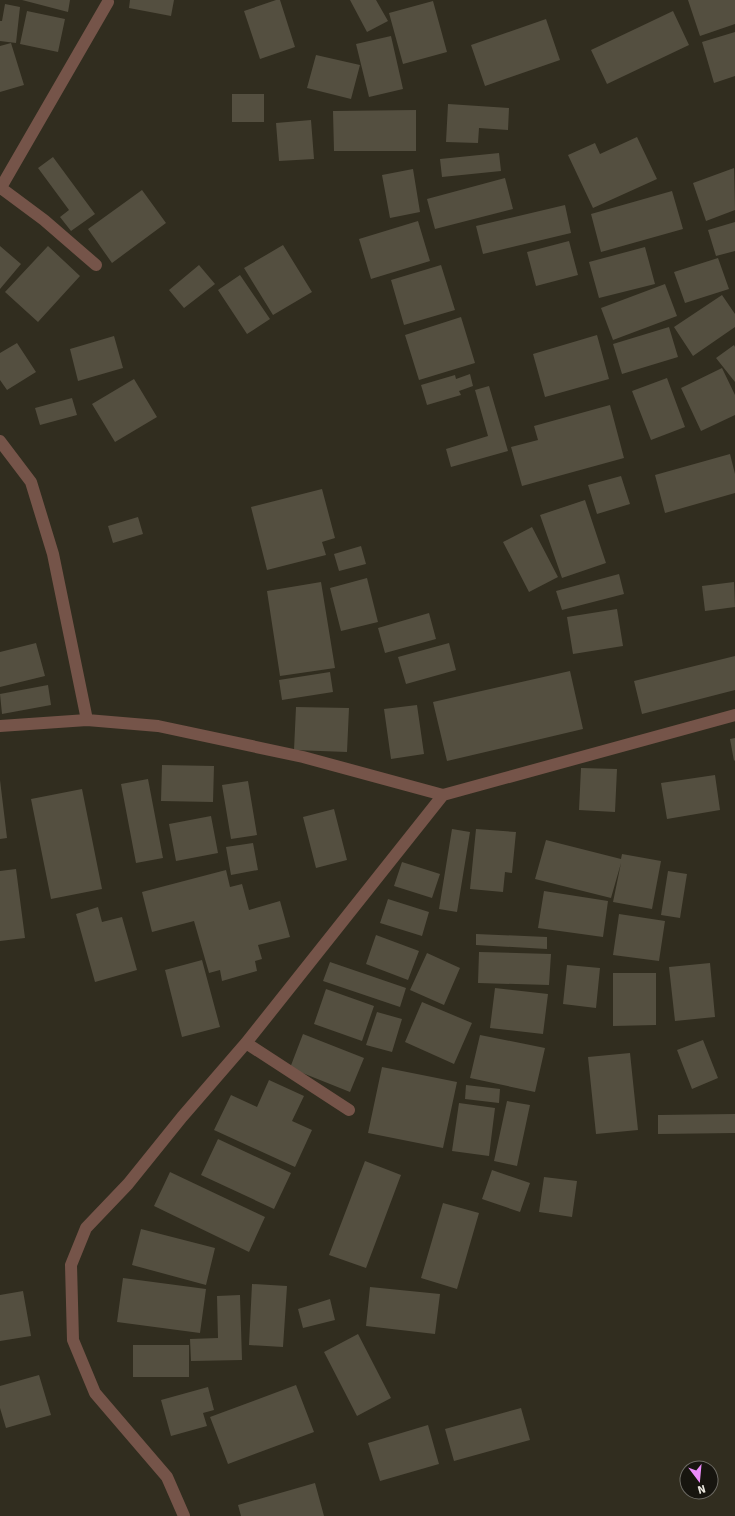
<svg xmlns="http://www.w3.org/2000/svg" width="735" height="1516" viewBox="0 0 735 1516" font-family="Signika,sans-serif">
<rect width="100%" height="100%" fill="#312d1f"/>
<path fill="#544f40" d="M22,0H70L68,12Z
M130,0H174L171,16L129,8Z
M276,0H280L295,47L260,59L244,11Z
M350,0H376L388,21L367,32Z
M688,0H735V24L700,36Z
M433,1L447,52L403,64L389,13Z
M5,4L20,7L16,43L0,41V21H2Z
M27,11L65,19L58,52L20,44Z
M673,11L689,45L607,84L591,50Z
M546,19L560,60L485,86L471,45Z
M735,32V76L714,83L702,42Z
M391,36L403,89L369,97L356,44Z
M11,43L24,85L0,92V46Z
M316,55L360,65L351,99L307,88Z
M232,94H264V122H232Z
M448,104L509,108L508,130L479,128L478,143L446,142Z
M416,110V151H334L333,111Z
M311,120L314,159L279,161L276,123Z
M637,137L657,179L593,208L568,155L595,143L600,154Z
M499,153L501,171L442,177L440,159Z
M53,157L95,214L71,231L60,217L69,210L38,168Z
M734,168L735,210L706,221L693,183Z
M413,169L420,212L390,218L382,175Z
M505,178L513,209L435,229L427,199Z
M142,190L166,223L112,263L88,229Z
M672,191L683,229L601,252L591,214Z
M565,205L571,233L483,254L476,226Z
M418,221L430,261L371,279L359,239Z
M735,222V251L716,256L708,230Z
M569,241L578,275L536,286L527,252Z
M283,245L312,292L273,315L244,268Z
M0,246L21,264L0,289Z
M48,246L80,276L38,322L5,292Z
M645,247L655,284L599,298L589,262Z
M718,258L729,289L685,303L674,272Z
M199,265L215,284L184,308L169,290Z
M441,265L455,310L404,325L391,280Z
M240,275L270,319L247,334L218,290Z
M665,284L677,316L613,340L601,308Z
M722,295L735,314V327L693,356L674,327Z
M461,317L475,363L419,380L405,335Z
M669,327L678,357L622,374L613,344Z
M597,335L609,379L545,397L533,354Z
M114,336L123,368L78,381L70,349Z
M17,343L36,372L7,390L0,380V353Z
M734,345L735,347V382L716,358Z
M722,368L735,395V415L701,431L681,388Z
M470,374L473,386L459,391L461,395L427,405L421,385L455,375L456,379Z
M667,378L685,427L651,440L632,391Z
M134,379L157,417L115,442L92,404Z
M489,386L508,451L451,467L446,449L488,436L475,390Z
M72,398L77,415L40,425L35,408Z
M610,405L624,458L522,486L511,447L538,440L534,426Z
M730,454L735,474V493L665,513L655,475Z
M621,476L630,504L597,514L588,485Z
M322,489L335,538L322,542L326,555L267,570L251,507Z
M585,500L606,563L562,578L540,515Z
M138,517L143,534L113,543L108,526Z
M532,527L558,577L529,592L503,542Z
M361,546L366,564L339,571L334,554Z
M619,574L624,594L562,610L556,591Z
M367,578L378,622L341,631L330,588Z
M321,582L335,668L280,676L267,591Z
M734,582L735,607L705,611L702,586Z
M617,609L623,646L573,654L567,617Z
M429,613L436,639L385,653L378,628Z
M36,643L45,676L0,687V652Z
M449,643L456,670L406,684L398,657Z
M735,656V690L642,714L634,681Z
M570,671L583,729L447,761L433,702Z
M330,672L333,692L282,700L279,680Z
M48,685L51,705L2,714L0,694Z
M417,705L424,754L391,759L384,709Z
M296,707L349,708L347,752L294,750Z
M735,738V760L734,761L730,739Z
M162,765L214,766L213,802L161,801Z
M581,768L617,769L615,812L579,810Z
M715,775L720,810L667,819L661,783Z
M148,779L163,858L136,863L121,784Z
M0,780L7,838L0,839Z
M248,781L257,835L231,839L222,785Z
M82,789L102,889L51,899L31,799Z
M334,809L347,860L316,868L303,817Z
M211,816L218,853L176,861L169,824Z
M452,829L470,832L457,912L439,909Z
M476,829L516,832L512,873L505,872L503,892L470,889Z
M546,840L621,859L622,854L661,861L652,909L613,902L621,863L611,898L535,879Z
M253,843L258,870L231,875L226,847Z
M402,862L440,874L432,898L394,886Z
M16,869L25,938L0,941V871Z
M226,870L230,887L242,884L249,910L280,901L290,937L258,945L262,959L255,961L257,971L222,981L220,970L209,973L194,921L152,932L142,892Z
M668,871L687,874L680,918L661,915Z
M544,891L608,901L603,937L538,928Z
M388,899L429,912L422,936L380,923Z
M98,907L102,922L122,917L137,970L95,982L76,914Z
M619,914L665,921L659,961L613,955Z
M476,934L547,937V949L476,945Z
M376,935L419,951L408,980L366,964Z
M479,952L551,954L549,985L478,983Z
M427,953L460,968L444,1005L410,990Z
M202,960L220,1027L182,1037L165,970Z
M330,962L406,988L400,1007L323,981Z
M710,963L715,1017L675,1021L669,967Z
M567,965L600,968L596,1008L563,1004Z
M613,973H656V1025L613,1026Z
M495,988L548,994L543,1034L490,1028Z
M326,989L374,1006L362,1041L314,1024Z
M422,1002L472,1023L454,1064L405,1042Z
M377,1012L402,1019L392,1052L366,1045Z
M303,1034L364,1058L350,1092L290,1068Z
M480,1035L545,1048L535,1092L470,1078Z
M703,1040L718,1078L692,1089L677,1050Z
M630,1053L638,1130L596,1134L588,1057Z
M382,1067L457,1082L443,1148L368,1133Z
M269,1080L304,1096L292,1121L312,1130L295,1167L214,1130L231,1095L257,1107Z
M466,1085L500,1089L499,1103L465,1099Z
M507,1101L530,1105L517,1166L494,1161Z
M459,1103L495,1108L489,1156L452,1151Z
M735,1114V1133L658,1134V1115Z
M218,1139L291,1173L274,1209L201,1175Z
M365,1161L401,1175L366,1268L329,1255Z
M492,1170L530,1183L520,1212L482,1199Z
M170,1172L265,1217L249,1252L154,1206Z
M544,1177L577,1181L572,1217L539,1212Z
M443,1203L479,1213L457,1289L421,1278Z
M141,1229L215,1248L206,1285L132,1265Z
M123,1278L206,1289L200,1333L117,1322Z
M252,1284L287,1286L283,1347L249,1345Z
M370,1287L440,1294L435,1334L366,1326Z
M23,1291L31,1336L0,1341V1295Z
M240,1295L242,1360L191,1361L190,1339L218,1338L217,1296Z
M330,1299L335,1320L303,1328L298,1309Z
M358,1334L391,1398L357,1416L324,1352Z
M133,1345H189V1377H133Z
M39,1375L51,1415L6,1428L0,1408V1386Z
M296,1385L314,1432L228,1464L210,1417Z
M208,1387L214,1410L203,1413L207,1426L171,1436L161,1400Z
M521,1408L530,1440L454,1461L445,1429Z
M428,1425L439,1464L380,1481L368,1443Z
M315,1483L324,1516H241L238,1505Z"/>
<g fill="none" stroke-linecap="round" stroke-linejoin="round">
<path stroke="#755449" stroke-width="12" d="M1,188L44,220L96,265
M0,189L108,2
M0,441L31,482L53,554L87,720
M0,726L87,720L158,726L303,757L443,795
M246,1043L349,1110
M184,1516L167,1477L95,1393L73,1340L71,1265L86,1228L128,1184L182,1117L246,1043L443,795L735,715"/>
</g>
<g transform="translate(699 1480) rotate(164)"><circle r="19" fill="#17150f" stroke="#6c6a63"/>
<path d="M0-3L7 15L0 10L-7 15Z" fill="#ec8cfb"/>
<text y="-6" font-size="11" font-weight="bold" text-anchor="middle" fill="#ece9e0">N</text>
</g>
</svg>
